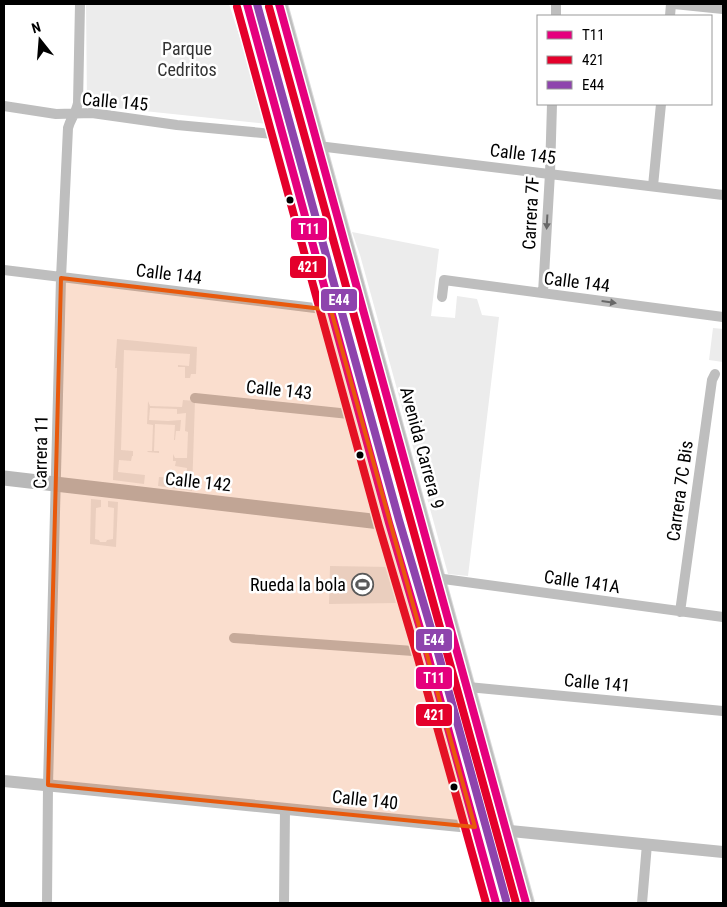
<svg xmlns="http://www.w3.org/2000/svg" width="727" height="907" viewBox="0 0 727 907" font-family="'Roboto Condensed',sans-serif">
<rect width="100%" height="100%" fill="#fff"/>
<path fill="#ececec" d="M86,4H229L268,124L87,105Z
M352,232L439,249L431,316L455,318L457,296L477,299L482,315L499,317L468,576L448,574L360,255Z
M713,328L723,329V362L709,360Z
M117,339L197,347L196,374H191L190,378H185V367H178V365L189,366L190,354L124,350L121,450L133,451V456H132L131,461L119,460L118,472L145,475L144,484L113,480L117,368H115Z
M183,400L195,401L192,491L158,486L159,477L186,479L187,468L175,466L176,461H173V454L175,458H187L188,432L185,431L186,413L177,414V409L150,408L149,420L168,421L181,420L180,431H176L175,440H174L175,425L155,424L154,451H159V453L147,452L148,451H152L153,425L147,424L148,401L150,406L182,407Z
M91,499L101,500V507L96,508L95,539L99,540L100,542H106L107,540L113,539L114,508L108,507V501L118,502L116,547L90,544Z
M330,566L391,567L397,603L329,604Z"/>
<g fill="none" stroke-linecap="round" stroke-linejoin="round">
<defs>
<path id="primary" d="M247,4L389,523L427,652L496,903
M279,4L526,903"/>
</defs>
<use href="#primary" stroke="#dbdbdb" stroke-width="18"/>
<path stroke="#bebebe" stroke-width="10" d="M674,4L723,9
M556,16V4
M670,16L671,4
M4,106L56,114L92,113L177,125L284,135
M318,146L723,195
M653,186L661,104
M4,270L331,310
M543,293L550,173L552,104
M442,297L444,280L723,317
M195,398L359,415
M436,578L723,617
M680,612L712,380L715,374
M234,638L427,652
M468,687L723,711
M47,903L48,785L61,278L68,128C71,118 76,113 78,103L80,4
M284,903L285,809
M642,903L647,844"/>
<path stroke="#bebebe" stroke-width="12" d="M4,781L723,852"/>
<path stroke="#b8b8b8" stroke-width="15" d="M4,478L389,523"/>
<use href="#primary" stroke="#bebebe" stroke-width="16"/>
<defs>
<path id="bus-1" d="M247,4L389,523L427,652L496,903
M279,4L526,903"/>
<path id="bus-2" d="M237,7L379,526L417,655L486,903
M269,7L516,903"/>
<path id="bus-3" d="M257,4L399,520L437,649L506,900"/>
</defs>
<use href="#bus-1" stroke="#fff" stroke-width="11"/>
<use href="#bus-2" stroke="#fff" stroke-width="11"/>
<use href="#bus-3" stroke="#fff" stroke-width="11"/>
<use href="#bus-1" stroke="#e5007d" stroke-width="8"/>
<use href="#bus-2" stroke="#e4002b" stroke-width="8"/>
<use href="#bus-3" stroke="#8e44ad" stroke-width="8"/>
</g>
<defs><path id="oneway-solid" d="M-6-.8H1V-3.2L6.5 0L1 3.2V.8H-6Z" transform="scale(1.25)"/></defs>
<g fill="#686868">
<use href="#oneway-solid" transform="translate(547 222) rotate(93)"/>
<use href="#oneway-solid" transform="translate(609 302) rotate(8)"/>
</g>
<path fill="#e8590c" fill-opacity="0.2" stroke="#e8590c" stroke-width="4" stroke-linejoin="round" d="M61,278L331,310L475,827L48,785Z"/>
<defs>
<symbol id="stadium-ring" viewBox="-11 -11 22 22"><circle r="9.5" fill="#fff" stroke="#595959" stroke-width="1.5"/><path d="M0-5a6.5 5 0 1 0 0 10a6.5 5 0 1 0 0-10ZM-3.5-1.8h7v3.6h-7Z" fill="#595959"/></symbol>
</defs>
<g fill-rule="evenodd">
<use href="#stadium-ring" x="350" y="572" width="25" height="25"/>
</g>
<g fill="#000" stroke="#fff" stroke-width="2">
<circle cx="290" cy="200" r="4.5"/>
<circle cx="360" cy="455" r="4.5"/>
<circle cx="454" cy="787" r="4.5"/>
</g>
<g text-anchor="middle" stroke-width="5" stroke-linejoin="round" paint-order="stroke">
<g font-size="18" fill="#333" stroke="#fff">
<text x="187" y="55">Parque<tspan x="187" dy="21">Cedritos</tspan></text>
</g>
<g font-size="18" fill="#000" stroke="#fff">
<text transform="translate(115 102) rotate(5)" y="6">Calle 145</text>
<text transform="translate(523 154) rotate(7)" y="6">Calle 145</text>
<text transform="translate(531 213) rotate(-87)" y="6">Carrera 7F</text>
<text transform="translate(169 274) rotate(7)" y="6">Calle 144</text>
<text transform="translate(577 282) rotate(7)" y="6">Calle 144</text>
<text transform="translate(279 390) rotate(6)" y="6">Calle 143</text>
<text transform="translate(422 448) rotate(75)" y="6">Avenida Carrera 9</text>
<text transform="translate(41 452) rotate(-89)" y="6">Carrera 11</text>
<text transform="translate(198 482) rotate(6)" y="6">Calle 142</text>
<text transform="translate(680 491) rotate(-82)" y="6">Carrera 7C Bis</text>
<text transform="translate(582 582) rotate(8)" y="6">Calle 141A</text>
<text transform="translate(597 683) rotate(5)" y="6">Calle 141</text>
<text transform="translate(365 800) rotate(6)" y="6">Calle 140</text>
</g>
<g font-size="18" fill="#000" stroke="#fff" text-anchor="end">
<text x="346" y="591">Rueda la bola</text>
</g>
</g>
<g stroke="#fff" stroke-width="2">
<rect x="290" y="217" width="38" height="24" rx="5" fill="#e5007d"/>
<rect x="289" y="255" width="38" height="24" rx="5" fill="#e4002b"/>
<rect x="320" y="288" width="38" height="24" rx="5" fill="#8e44ad"/>
<rect x="415" y="628" width="38" height="24" rx="5" fill="#8e44ad"/>
<rect x="415" y="666" width="38" height="24" rx="5" fill="#e5007d"/>
<rect x="415" y="703" width="38" height="24" rx="5" fill="#e4002b"/>
</g>
<g font-size="14" text-anchor="middle" font-weight="bold" fill="#fff">
<text x="309" y="234">T11</text>
<text x="308" y="272">421</text>
<text x="339" y="305">E44</text>
<text x="434" y="645">E44</text>
<text x="434" y="683">T11</text>
<text x="434" y="720">421</text>
</g>
<rect width="727" height="907" fill="none" stroke="#000000" stroke-width="10"/>
<rect x="537" y="15" width="175" height="90" fill="#ffffff" stroke="#999999"/>
<rect x="547" y="31" width="25" height="8" fill="#e5007d" stroke="#999999"/>
<text x="582" y="40" font-size="15" fill="#000000">T11</text>
<rect x="547" y="56" width="25" height="8" fill="#e4002b" stroke="#999999"/>
<text x="582" y="65" font-size="15" fill="#000000">421</text>
<rect x="547" y="81" width="25" height="8" fill="#8e44ad" stroke="#999999"/>
<text x="582" y="90" font-size="15" fill="#000000">E44</text>
<g transform="translate(40 40) rotate(343)" stroke="#ffffff" stroke-width="4" paint-order="stroke">
<path d="M0-4L9 19L0 12L-9 19Z" fill="#000000"/>
<text y="-8" font-size="14" font-weight="bold" text-anchor="middle" fill="#000000">N</text>
</g>
</svg>
